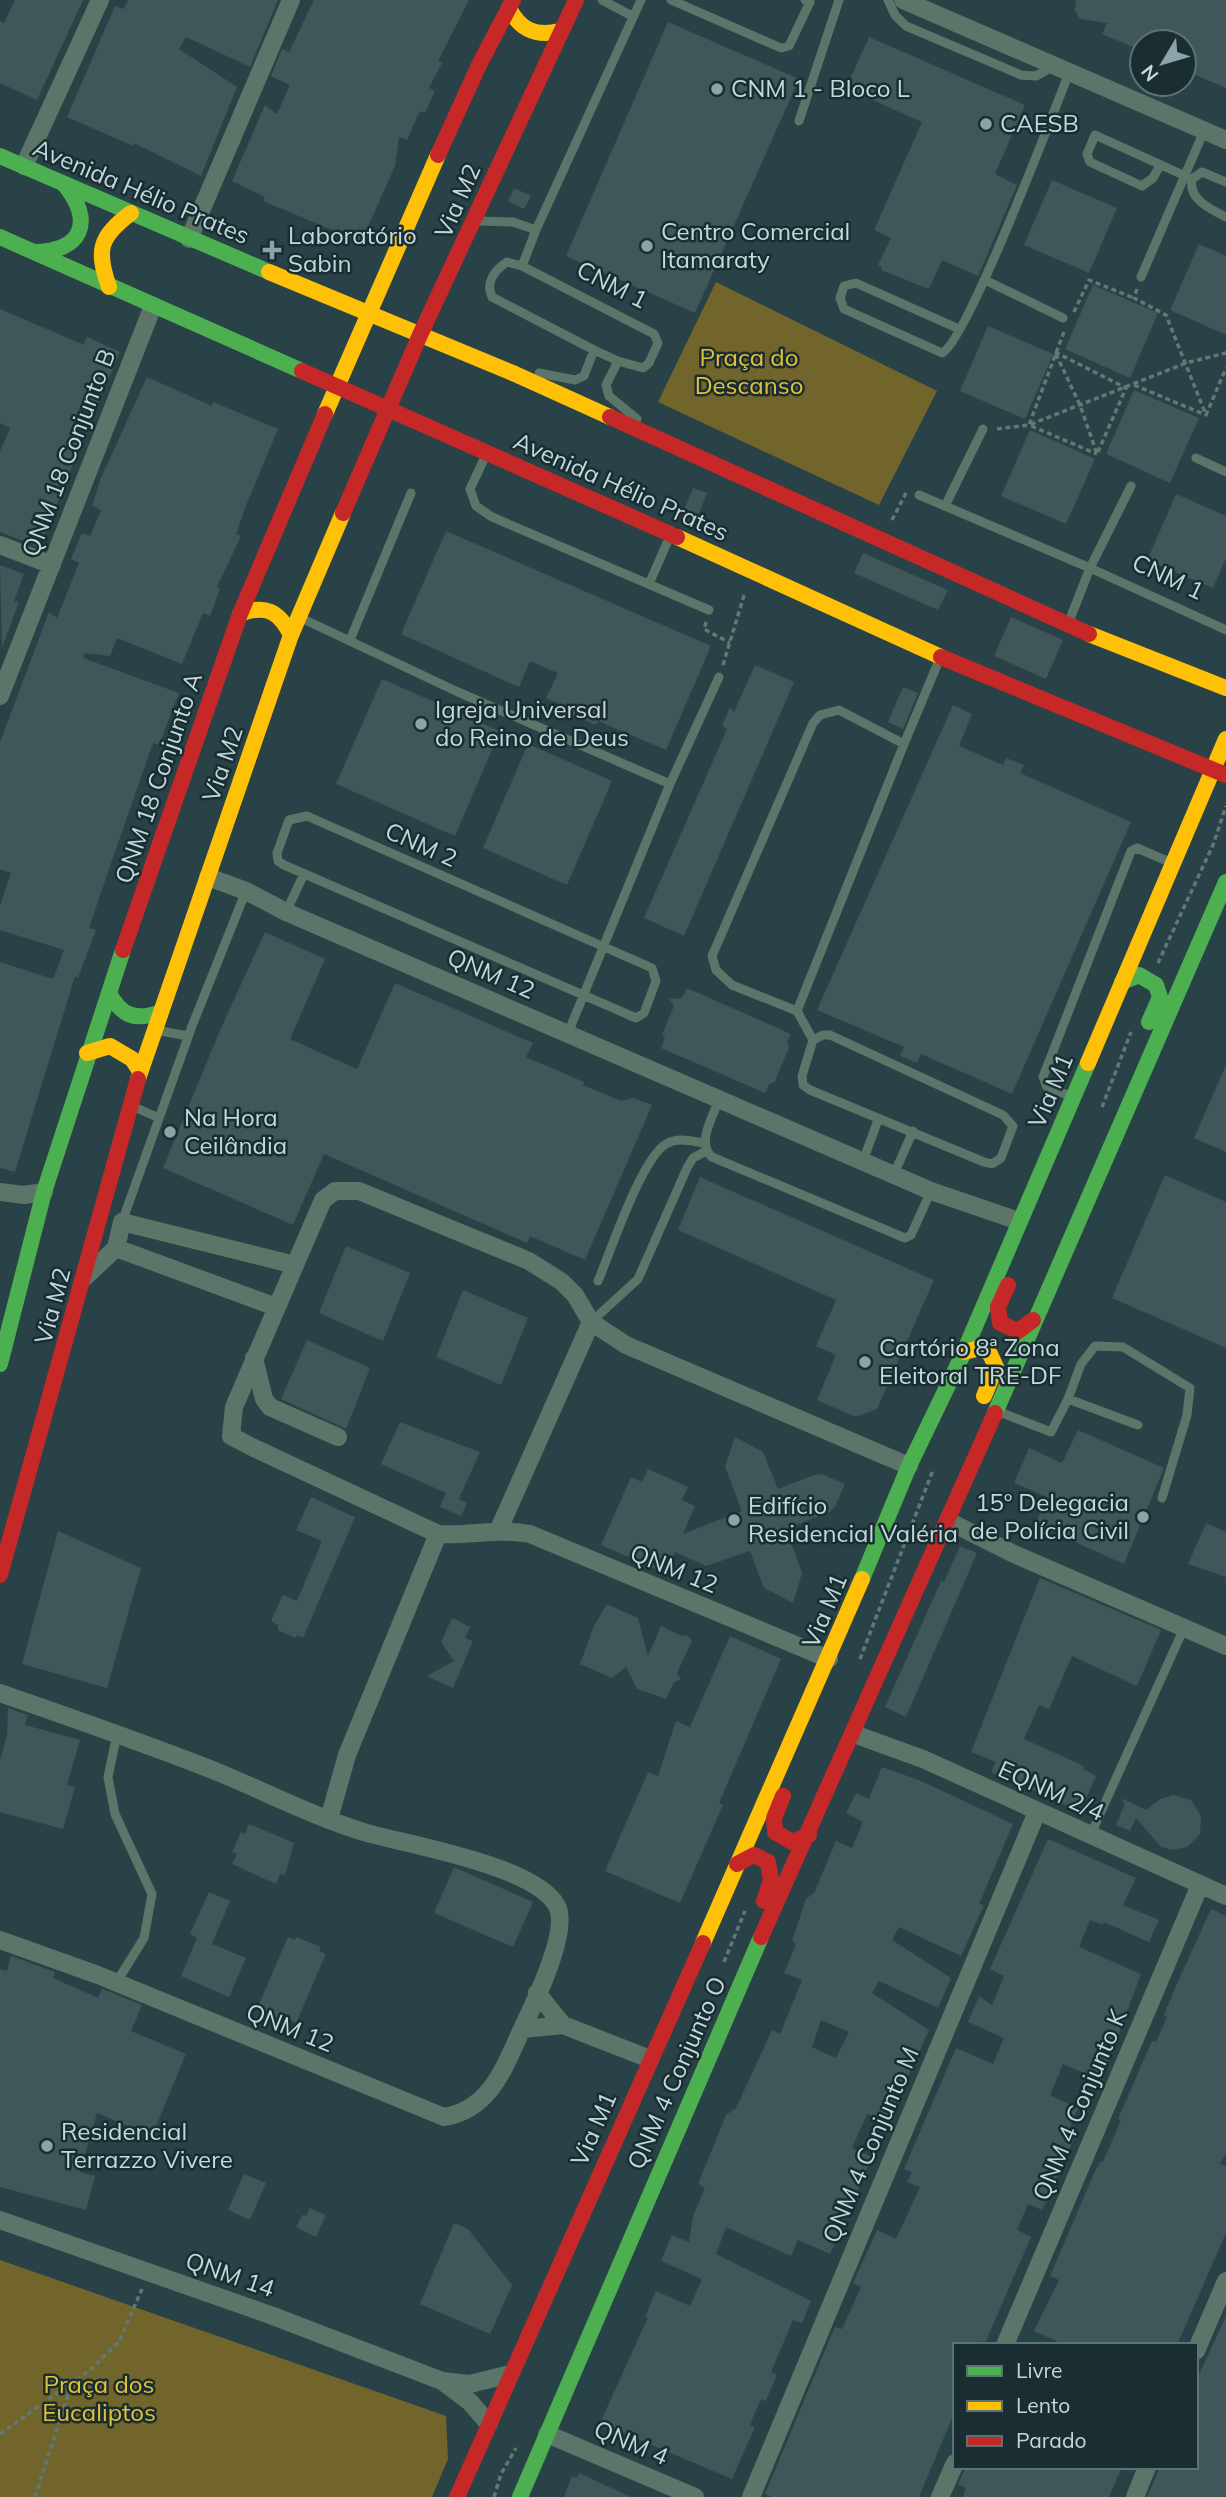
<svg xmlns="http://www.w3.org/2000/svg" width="1226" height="2497" viewBox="0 0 1226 2497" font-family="Mulish,sans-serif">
<rect width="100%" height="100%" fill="#294247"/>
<path fill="#71652b" d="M716,282L937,391L879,505L658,402Z
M0,2260L446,2416L448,2459L432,2497H0Z"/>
<path fill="#405759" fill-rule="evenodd" d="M15,0H83L37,100L0,83V21L4,23Z
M128,0H278L250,67L186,37L179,49L237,87L201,176L134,143L133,146L67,117L115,6L124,9Z
M314,0H469L438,61L442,63L429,88L435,91L425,113L420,111L407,140L399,137L395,166L361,242L263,201L265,197L232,181L265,105L277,114L290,85L271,76L282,49L289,52Z
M1076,0H1226V88L1184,70V42H1142V51L1102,34L1107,23L1080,19L1075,10Z
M668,22L799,79L695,313L566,256Z
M869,37L1025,105L995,174L1017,185L978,276L942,260L929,289L881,270L882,267L878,265L891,238L874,230L922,122L846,88Z
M1052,180L1117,208L1089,273L1024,245Z
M514,188L531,196L524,209L508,201Z
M1199,244L1226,256V335L1170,310Z
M1093,285L1158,313L1130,378L1065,349Z
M0,309L84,345L87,337L120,352L94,413L80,407L69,434L83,440L39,547L0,532V452L10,428L0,423Z
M988,326L1053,354L1025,419L960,391Z
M147,377L212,406L213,402L278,429L245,508L236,534L241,536L217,587L220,589L210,616L203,613L182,664L117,638L110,656L84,653L83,658L179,693L159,745L153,743L107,875L89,928L96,930L78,978L75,976L15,1172L0,1168V962L53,979L64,950L0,930V906L11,873L0,869V742L49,612L57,618L79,563L71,559L82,533L90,536L101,510L92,506L101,478Z
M1134,390L1199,418L1170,483L1106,454Z
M1030,430L1095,459L1066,524L1001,496Z
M693,488L707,493L698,516L684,510Z
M1176,494L1226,516V558L1213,588L1151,562L1149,556Z
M446,531L711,646L666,750L598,721L596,725L562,711L564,706L546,698L558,673L530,661L519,687L401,634Z
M863,553L948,590L938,610L854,573Z
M0,565L24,574L14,601L19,602L2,648Z
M1011,617L1063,640L1046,679L994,656Z
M755,665L794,682L684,936L644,918L727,729L722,726L730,707L734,712Z
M382,679L500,731L455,836L336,784Z
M903,687L918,693L903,729L888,722Z
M953,705L972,714L959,746L1003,765L1006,758L1024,765L1020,773L1131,822L1012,1094L921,1054L917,1063L900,1056L904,1047L817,1010Z
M528,744L612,781L567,885L483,848Z
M265,932L325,959L290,1039L357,1069L395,983L533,1043L526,1057L584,1082L583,1085L621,1101L633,1098L652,1105L585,1260L530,1236L527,1243L324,1154L293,1225L163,1168L221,1028Z
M687,988L791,1034L787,1042L789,1048L777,1076L775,1082L769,1084L765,1093L661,1048L665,1037L662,1035L674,1006L669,999L682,998Z
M1226,1065V1152L1194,1138Z
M1165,1175L1226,1202V1348L1112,1298Z
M700,1177L934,1280L877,1409L856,1417L817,1400L836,1355L816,1346L836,1300L678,1230Z
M346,1246L410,1273L383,1341L319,1313Z
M463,1290L528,1318L501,1385L436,1357Z
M307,1340L370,1368L346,1429L281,1399Z
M400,1422L480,1452L459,1499L467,1503L461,1516L440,1507L446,1493L381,1464Z
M1078,1430L1164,1468L1124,1564L1035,1524L1047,1497L1014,1483L1029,1448L1062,1463Z
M735,1437L763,1452L778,1489L814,1475L822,1474L845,1484L835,1507L829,1512L786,1529L802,1573L793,1603L764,1588L750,1551L706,1566L675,1552L665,1573L601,1545L631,1477L642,1482L648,1469L688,1487L682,1500L695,1506L683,1534L742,1511L725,1467Z
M311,1497L355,1517L303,1638L297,1635L295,1638L278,1630V1625L271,1621L283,1595L297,1601L322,1541L296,1530Z
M1206,1523L1226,1532V1577L1188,1564Z
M58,1531L141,1568L107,1688L22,1664Z
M960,1546L977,1553L906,1717L885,1707L941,1581L944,1582Z
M1040,1578L1161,1630L1137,1686L1072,1656L1049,1709L1039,1705L1024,1739L1084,1766L1083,1769L1096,1776L1085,1801L1081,1799L1077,1810L991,1772L996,1762L971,1752Z
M607,1604L638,1618L648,1656L661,1626L682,1636L687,1635L692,1641L677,1673L681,1679L674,1682L666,1699L637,1689L626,1667L612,1678L580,1664L594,1626Z
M452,1618L470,1627L465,1638L473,1641L453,1688L427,1676L454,1661L441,1642Z
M730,1636L781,1659L719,1803L723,1805L680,1903L605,1871L648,1772L658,1776L676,1721L690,1727Z
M8,1708L28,1715L25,1725L80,1740L67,1785L75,1787L63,1829L0,1812V1760L7,1735Z
M882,1767L921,1781L1013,1824L979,1904L984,1905L961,1956L899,1927L892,1940L951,1978L938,2008L879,1981L872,1993L929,2030L887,2122L867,2114L852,2148L872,2157L830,2254L798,2240L791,2256L726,2227L716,2254L811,2301L802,2323L793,2320L771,2372L777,2375L766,2401L761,2399L750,2425L755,2427L732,2479L600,2423L648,2317H645L656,2291L690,2306L702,2279L661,2261L672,2235L689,2242L693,2216L705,2188L698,2184L726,2115L736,2108L772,2030L780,2034L802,1980L784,1973L796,1944L792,1941L806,1899L814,1893L836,1841L852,1848L863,1822L846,1813L856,1793L869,1799ZM821,2020L849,2032L836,2058L812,2047Z
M1173,1795L1191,1800L1201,1816L1200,1834L1187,1847L1173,1850L1161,1847L1136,1818L1130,1831L1116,1825L1125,1804L1121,1798L1146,1810L1160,1799Z
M249,1824L294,1843L285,1875L280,1874L276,1884L232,1864L237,1854L232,1852L241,1832L245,1834Z
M1048,1839L1136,1878L1123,1905L1159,1920L1149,1942L1104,1922L1103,1925L1090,1920L1079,1947L1141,1974L1111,2054L1100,2080L1063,2064L1050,2095L1078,2108L1069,2130L1077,2132L1042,2210L1028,2204L1017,2230L1031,2237L986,2341L955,2345V2411L919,2497H772L765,2494L831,2336L835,2327L842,2329L861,2287L853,2283L877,2230L896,2239L920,2187L907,2182L912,2172L904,2169L956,2048L993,2064L1004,2038L968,2022L979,1996L992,2005L1004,1976L990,1969Z
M454,1867L533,1902L513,1947L434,1913Z
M209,1892L230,1901L212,1944L246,1958L229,1997L181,1976L197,1938L190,1934Z
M1211,1909L1226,1916V2153L1220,2164L1226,2166V2233L1177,2345H1065L1034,2331L1059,2280L1050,2276L1095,2171L1101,2161L1103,2162L1121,2120L1118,2119L1152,2041L1156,2042L1167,2017L1164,2015L1175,1988Z
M288,1937L295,1940L296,1937L321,1947L319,1951L326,1954L296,2023L290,2020L288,2024L264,2012L265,2009L258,2006Z
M11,1956L55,1972L53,1978L98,1998L102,1989L142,2005L131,2031L186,2054L152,2136L97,2113L80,2172L95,2176L86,2210L0,2187V1969L7,1971Z
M244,2174L266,2183L250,2220L228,2210Z
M310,2208L326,2215L316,2237L296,2227L302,2215L306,2216Z
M454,2223L468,2229L512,2285L490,2334L420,2304Z
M1226,2316V2497H1147L1160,2467H1196V2381Z
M966,2467H1122L1109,2497H963L966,2488L958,2484Z
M579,2473L631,2497H564L572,2476L577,2478Z"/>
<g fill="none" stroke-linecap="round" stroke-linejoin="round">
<path stroke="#647872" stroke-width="3.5" stroke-dasharray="5 3.5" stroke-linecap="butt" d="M1137,289L1134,298L1166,315L1206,415L1226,368
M1074,312L1089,280L1134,298
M1064,332L1029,425L1097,454
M1055,352L1126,388L1097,454L1080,405Z
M1134,385L1206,415
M997,429L1029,425L1186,363L1226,353
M892,520L906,493
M706,622L704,629L730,643
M723,665L745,592
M1158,963L1213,845L1226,806
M1102,1107L1131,1032
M860,1659L933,1470
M724,1962L745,1911
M0,2434L90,2370L119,2342L142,2289
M35,2497L71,2386
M494,2497L501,2474L516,2448"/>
<path stroke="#5c7568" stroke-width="9" d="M602,0L632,16
M671,0L781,48L789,46L810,2L805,0
M888,0L895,15L906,26L1021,75L1036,76L1054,66
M799,121L839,0
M1160,165L1153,178L1142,186L1090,162L1087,154L1095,135L1192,179C1188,199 1210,209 1226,217
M1192,179L1202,172L1226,182
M479,221L513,222L536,230L641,0
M522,266L536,230
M1141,277L1204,131
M985,280L1063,318
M959,329L856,283L844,286L840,298L844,309L942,353C967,341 1053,113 1069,73
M594,350L618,361
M539,373L575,380L584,376L594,350L492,297C485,282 495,270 507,262L522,266L654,334L658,343L649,363L643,368L618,361L606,385L609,396L637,419
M486,455L470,489L476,506L492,517L709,610
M1196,458L1226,472
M919,495L1090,568L1226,630
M945,506L983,429
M649,584L670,536
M301,618L458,692L670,784
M1068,624L1090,568L1131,486
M350,640L411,493
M904,744L940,658
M307,816L652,968L656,981L644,1013L636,1018L284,865L278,861L277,853L289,820Z
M286,912L303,876
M797,1011L904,744L839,710L820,715L813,723L712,956L716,970L732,985L797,1011L813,1040
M155,1030L188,1036
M568,1033L670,784L719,677
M823,1035H830L1003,1115L1013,1126L1001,1158L992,1164L984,1162L810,1090L803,1085L802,1076L813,1040Z
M1070,1096L1047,1087L1043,1077L1131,851L1137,848L1172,863
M719,1099C713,1117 696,1143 712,1157L905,1238L911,1235L931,1191
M132,1106L159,1118
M863,1161L878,1120
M894,1174L913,1131
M122,1222L192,1026L246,891
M598,1281C611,1251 641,1159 666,1144C678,1137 691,1141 704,1143
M591,1322L638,1279L687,1168L693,1158L706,1151
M1068,1399L1081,1364L1095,1346L1123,1347L1190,1388L1187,1415L1162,1498
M997,1411L1051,1432L1068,1399L1138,1425
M1090,1836L1184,1628
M116,1983L144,1938L152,1894L115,1814L108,1777L117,1734"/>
<path stroke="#5c7568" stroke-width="18" d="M903,0L1226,140
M24,166L100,0
M189,239L291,0
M0,545L52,565
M0,696L153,306
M208,877L246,891L286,912L931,1191L1019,1221
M0,1192L24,1195L44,1192
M116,1248L276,1307
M84,1278L116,1248L122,1222L295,1265
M254,1358L264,1399L270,1407L338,1437
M948,1521L1014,1554L1226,1646
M499,1529L591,1322
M829,1659L530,1534C495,1528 472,1536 438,1534L254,1448L231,1436L234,1407L323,1200L335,1191H359L529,1261L562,1282L575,1295L591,1322L626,1345L909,1466
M0,1693C74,1719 147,1744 220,1773C268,1793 317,1818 367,1833C410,1845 536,1866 557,1906C570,1931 533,2006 521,2031C504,2069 489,2110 444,2117L98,1975L0,1940
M854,1734L923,1759L1226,1896
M329,1819L347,1755L438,1534
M537,1993L563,2025
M523,2029L563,2025L650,2059
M0,2220L273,2316L442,2381L470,2402L489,2424
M1005,2345L1200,1885
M1196,2351L1226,2281
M442,2381L470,2384L510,2374
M547,2434L695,2497
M751,2497L1037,1812
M940,2497L955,2463
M1135,2497L1147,2467"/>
<path stroke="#4caf50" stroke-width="16" d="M0,156L269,272
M0,237L302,371
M34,252C82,252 95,221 64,184
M1122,982L1139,975L1156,985L1160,997L1149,1022
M109,993C121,1015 134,1021 158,1013
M0,1364L44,1192L123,950
M995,1413L1226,882
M862,1579L909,1466L964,1352L1088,1063
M520,2497L761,1937"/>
<path stroke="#ffc107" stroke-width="16" d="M509,8C520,30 536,37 560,31
M269,272L515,374L610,417
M109,287C96,250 99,237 131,213
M325,414L438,155
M677,537L941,657
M240,614C265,604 279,611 291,635
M1089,634L1226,688
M87,1053L110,1046L132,1059L140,1071
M1088,1063L1226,739
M138,1079L291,635L343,513
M964,1352L980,1348L990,1354L996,1367L984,1396
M703,1943L862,1579"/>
<path stroke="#c62828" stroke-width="16" d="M438,155L479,65L513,0
M302,371L677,537
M610,417L1089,634
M343,513L420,335L576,0
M941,657L1226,775
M123,950L240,614L325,414
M1008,1285L998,1307L1000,1323L1018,1331L1033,1320
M0,1575L138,1079
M783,1796L774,1818L775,1832L792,1842L809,1835
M737,1864L754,1855L768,1862L771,1880L764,1901
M761,1937L995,1413
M457,2497L703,1943"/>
</g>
<g fill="#8ca4a9" stroke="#1a2d31" stroke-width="2.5">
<circle cx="717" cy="89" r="7"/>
<circle cx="986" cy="124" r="7"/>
<circle cx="647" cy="246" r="7"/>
<path d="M268.5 239.5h7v7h7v7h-7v7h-7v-7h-7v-7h7z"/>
<circle cx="421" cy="724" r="7"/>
<circle cx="170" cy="1132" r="7"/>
<circle cx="865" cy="1362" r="7"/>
<circle cx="1143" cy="1517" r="7"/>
<circle cx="734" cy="1520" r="7"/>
<circle cx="47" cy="2146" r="7"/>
</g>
<g text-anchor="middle" stroke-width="5" stroke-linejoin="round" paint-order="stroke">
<g font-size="24" fill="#c1d9de" stroke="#1a2d31" text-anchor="start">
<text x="731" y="97">CNM 1 - Bloco L</text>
<text x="1000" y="132">CAESB</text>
<text x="661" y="240">Centro Comercial<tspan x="661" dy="28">Itamaraty</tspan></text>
<text x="288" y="244">Laboratório<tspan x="288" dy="28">Sabin</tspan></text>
<text x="435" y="718">Igreja Universal<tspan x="435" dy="28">do Reino de Deus</tspan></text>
<text x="184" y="1126">Na Hora<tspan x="184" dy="28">Ceilândia</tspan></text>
<text x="879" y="1356">Cartório 8ª Zona<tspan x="879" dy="28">Eleitoral TRE-DF</tspan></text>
<text x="1129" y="1511" text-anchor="end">15º Delegacia<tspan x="1129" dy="28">de Polícia Civil</tspan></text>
<text x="748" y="1514">Edifício<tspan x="748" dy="28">Residencial Valéria</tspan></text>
<text x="61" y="2140">Residencial<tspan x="61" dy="28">Terrazzo Vivere</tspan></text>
</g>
<g font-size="24" fill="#c1d9de" stroke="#1a2d31">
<text transform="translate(141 192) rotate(23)" y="8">Avenida Hélio Prates</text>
<text transform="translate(458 201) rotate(-66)" y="8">Via M2</text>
<text transform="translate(612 285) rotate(27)" y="8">CNM 1</text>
<text transform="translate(69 453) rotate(-69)" y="8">QNM 18 Conjunto B</text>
<text transform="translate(621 487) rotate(24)" y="8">Avenida Hélio Prates</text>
<text transform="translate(1168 577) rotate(25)" y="8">CNM 1</text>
<text transform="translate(223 764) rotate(-71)" y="8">Via M2</text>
<text transform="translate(159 778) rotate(-71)" y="8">QNM 18 Conjunto A</text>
<text transform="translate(421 845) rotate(24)" y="8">CNM 2</text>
<text transform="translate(491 974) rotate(23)" y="8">QNM 12</text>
<text transform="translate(1051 1091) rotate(-67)" y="8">Via M1</text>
<text transform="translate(53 1306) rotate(-75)" y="8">Via M2</text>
<text transform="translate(674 1569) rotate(22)" y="8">QNM 12</text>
<text transform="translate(825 1611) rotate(-67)" y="8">Via M1</text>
<text transform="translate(1051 1791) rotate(24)" y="8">EQNM 2/4</text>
<text transform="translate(290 2028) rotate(22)" y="8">QNM 12</text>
<text transform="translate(677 2073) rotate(-66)" y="8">QNM 4 Conjunto O</text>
<text transform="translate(1080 2105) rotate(-67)" y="8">QNM 4 Conjunto K</text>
<text transform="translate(594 2129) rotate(-66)" y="8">Via M1</text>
<text transform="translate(871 2145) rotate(-67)" y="8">QNM 4 Conjunto M</text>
<text transform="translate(230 2275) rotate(19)" y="8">QNM 14</text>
<text transform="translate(631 2443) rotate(23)" y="8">QNM 4</text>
</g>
<g font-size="24" fill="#e2c13a" stroke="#1a2d31">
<text x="749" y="366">Praça do<tspan x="749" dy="28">Descanso</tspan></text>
<text x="99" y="2393">Praça dos<tspan x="99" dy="28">Eucaliptos</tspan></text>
</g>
</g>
<rect x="953" y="2343" width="245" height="126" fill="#1a2d31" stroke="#5d7276" stroke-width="2"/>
<rect x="967" y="2366" width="35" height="10" fill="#4caf50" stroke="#5d7276" stroke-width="2"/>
<text x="1016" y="2378" font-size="21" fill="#c1d9de">Livre</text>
<rect x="967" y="2401" width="35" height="10" fill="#ffc107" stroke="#5d7276" stroke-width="2"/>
<text x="1016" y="2413" font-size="21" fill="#c1d9de">Lento</text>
<rect x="967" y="2436" width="35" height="10" fill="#c62828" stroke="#5d7276" stroke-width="2"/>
<text x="1016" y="2448" font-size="21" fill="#c1d9de">Parado</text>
<g transform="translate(1163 63) rotate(232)"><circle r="33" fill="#1a2d31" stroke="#5d7276" stroke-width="2"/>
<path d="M0-5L12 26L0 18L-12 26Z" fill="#8ca4a9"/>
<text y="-10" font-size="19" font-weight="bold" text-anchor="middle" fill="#c1d9de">N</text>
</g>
</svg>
